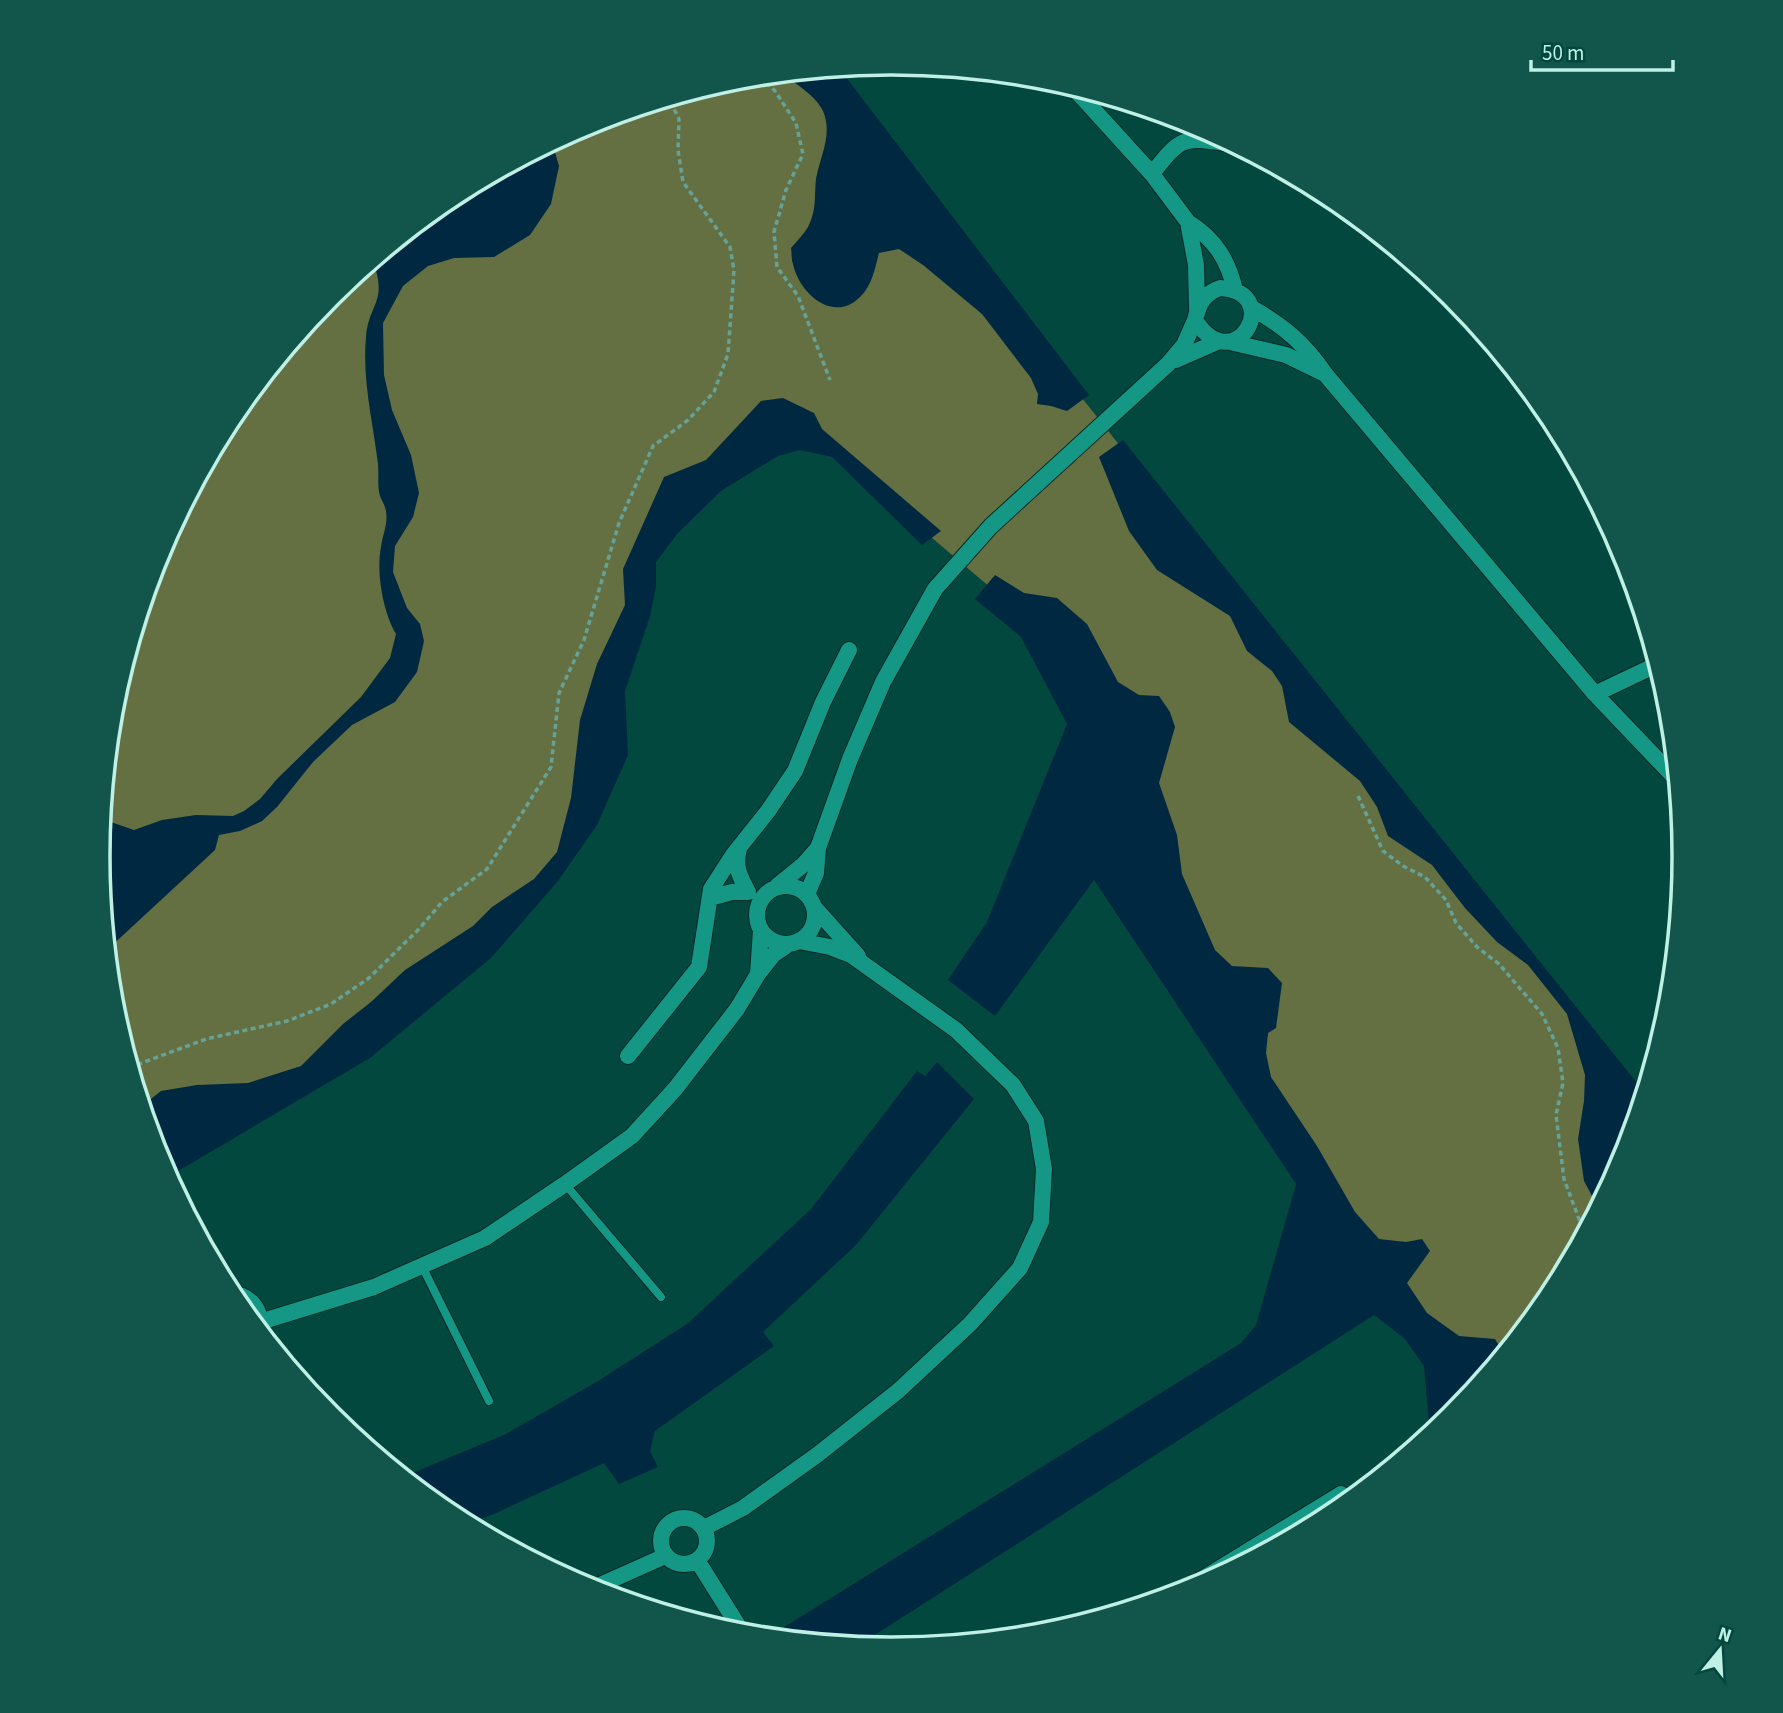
<svg xmlns="http://www.w3.org/2000/svg" width="1783" height="1713" viewBox="0 0 1783 1713" font-family="'Source Sans 3',sans-serif">
<rect width="100%" height="100%" fill="#03483e"/>
<path fill="#646f42" d="M821,70L1642,1102L1624,1161L1551,1298L1458,1411L1122,886L1064,650L805,430L651,540L562,861L314,1076L158,1158L113,1011L98,856L113,701L159,552L232,415L331,295L451,197L588,123L737,78Z"/>
<path fill="#002941" d="M839,68L1089,395L1067,411L1051,406L1037,404L1038,394L1031,378L982,314L923,265L899,249L879,253C875,268 872,286 860,297C833,324 799,293 793,264C791,259 792,253 791,248C797,241 804,234 808,227C817,209 814,198 816,179C820,156 833,135 823,111C816,96 796,84 783,74Z
M552,142L559,166L551,204L530,235L494,257L454,258L428,266L403,286L383,323L384,375L392,410L411,455L419,493L413,517L395,546L393,572L407,608L420,624L424,641L417,672L395,702L352,725L313,762L277,807L262,821L240,831L219,835L215,850L107,950L98,856L102,819L134,830L162,820L196,815L233,816L244,811L260,799L277,779L361,697L390,658L396,634C383,612 376,573 381,547C383,533 388,525 386,511C385,505 382,501 380,496C377,486 379,474 378,464C373,422 362,380 366,337C369,302 388,303 373,261L451,197Z
M783,398L814,413L822,429L941,531L922,545L832,457L800,450L778,456L721,491L678,533L656,562V587L650,616L625,691L628,755L597,825L558,881L491,958L370,1058L168,1177L158,1160L142,1106L161,1091L197,1085L248,1083L301,1066L343,1024L371,1002L405,970L473,926L492,907L534,879L557,852L571,798L580,720L597,664L625,605L623,569L664,477L706,460L761,401Z
M1123,440L1645,1093L1624,1161L1599,1209L1584,1181L1578,1139L1584,1101L1585,1075L1567,1014L1528,965L1497,942L1465,908L1432,865L1388,836L1377,807L1360,781L1289,722L1282,686L1272,671L1247,651L1230,616L1157,570L1129,531L1099,457Z
M995,575L1024,593L1057,598L1087,624L1118,682L1139,695L1159,696L1170,712L1175,727L1159,783L1177,835L1182,874L1215,950L1232,966L1268,968L1282,983L1276,1028L1268,1033L1266,1053L1271,1077L1317,1146L1355,1212L1379,1239L1406,1242L1422,1239L1430,1251L1407,1283L1427,1313L1459,1336L1495,1339L1504,1354L1452,1418L1430,1436L1424,1366L1404,1338L1374,1315L856,1647L788,1640L781,1629L1241,1343L1256,1325L1296,1184L1094,880L995,1016L948,980L987,922L1067,724L1021,637L975,599Z
M937,1062L974,1099L856,1245L763,1332L774,1346L655,1431L650,1451L658,1467L619,1484L604,1463L494,1514L466,1524L450,1516L403,1477L506,1434L598,1381L687,1324L811,1209L917,1071L925,1076Z"/>
<g fill="none" stroke-linecap="round" stroke-linejoin="round">
<defs>
<path id="lane" d="M565,1184L661,1297
M422,1266L489,1401"/>
<path id="street" d="M1072,86L1152,174L1188,222
M1152,174C1183,133 1185,138 1234,144
M1220,288C1286,292 1235,382 1195,320C1199,304 1203,294 1220,288Z
M1252,308C1285,327 1305,344 1326,375L1595,694L1678,781
M1197,309L1196,265L1188,222C1215,239 1228,260 1235,290
M1230,342L1286,355L1323,373
M1176,360L1217,342
M1595,694L1658,664
M818,848L850,759L883,682L935,589L991,526L1168,364L1184,345L1195,320
M777,886L803,865L818,848L816,873L807,894
M757 915a29 29 0 1 1 58 0a29 29 0 1 1-58 0Z
M710,898L732,892H748C740,877 734,866 739,849
M815,908L858,956
M761,930L758,974L773,955L789,944
M628,1056L699,967L711,889L733,855L768,811L795,771L823,702L849,650
M230,1294C250,1294 263,1310 259,1330
M260,1322L374,1287L485,1238L565,1184L632,1136L675,1089L737,1009L758,974
M661 1541a23 23 0 1 1 46 0a23 23 0 1 1-46 0Z
M704,1528L743,1508L817,1455L898,1391L970,1324L1020,1268L1041,1222L1044,1169L1036,1121L1013,1085L956,1030L851,955L830,947L799,941
M697,1560L744,1635
M589,1590L665,1556
M1176,1595L1341,1494"/>
</defs>
<use href="#lane" stroke="#052b25" stroke-width="10"/>
<use href="#street" stroke="#052b25" stroke-width="18"/>
<path stroke="#67a297" stroke-width="3.5" stroke-dasharray="5 3.5" stroke-linecap="butt" d="M761,76L775,91L796,123L803,154L786,190L774,232L777,267L798,296L830,380
M1358,796L1383,851L1403,866L1425,877L1446,900L1456,923L1477,947L1499,964L1542,1014L1558,1048L1563,1083L1556,1115L1564,1179L1585,1235
M129,1062L139,1064L206,1039L287,1021L331,1004L369,978L419,929L442,902L487,869L551,767L559,693L584,640L619,523L653,446L688,420L714,392L728,354L734,270L730,247L683,182L678,150L679,119L669,99"/>
<use href="#lane" stroke="#149785" stroke-width="8"/>
<use href="#street" stroke="#149785" stroke-width="16"/>
</g>
<path d="M0 0H1783V1713H0ZM110 856a781 781 0 1 1 1562 0a781 781 0 1 1-1562 0Z" fill="#12554b" fill-rule="evenodd"/>
<path fill="none" stroke="#bef0e5" stroke-width="3.5" d="M110 856a781 781 0 1 1 1562 0a781 781 0 1 1-1562 0Z"/>
<g transform="translate(1720 1650) rotate(18)" stroke="#03483e" stroke-width="5" paint-order="stroke">
<path d="M0-5L12 26L0 18L-12 26Z" fill="#bef0e5"/>
<text y="-10" font-size="19" font-weight="bold" text-anchor="middle" fill="#bef0e5">N</text>
</g>
<path d="M1531 60v10h142v-10" fill="none" stroke="#bef0e5" stroke-width="3.5"/>
<text x="1542" y="60" font-size="21" fill="#bef0e5" stroke="#03483e" stroke-width="5" paint-order="stroke">50 m</text>
</svg>
